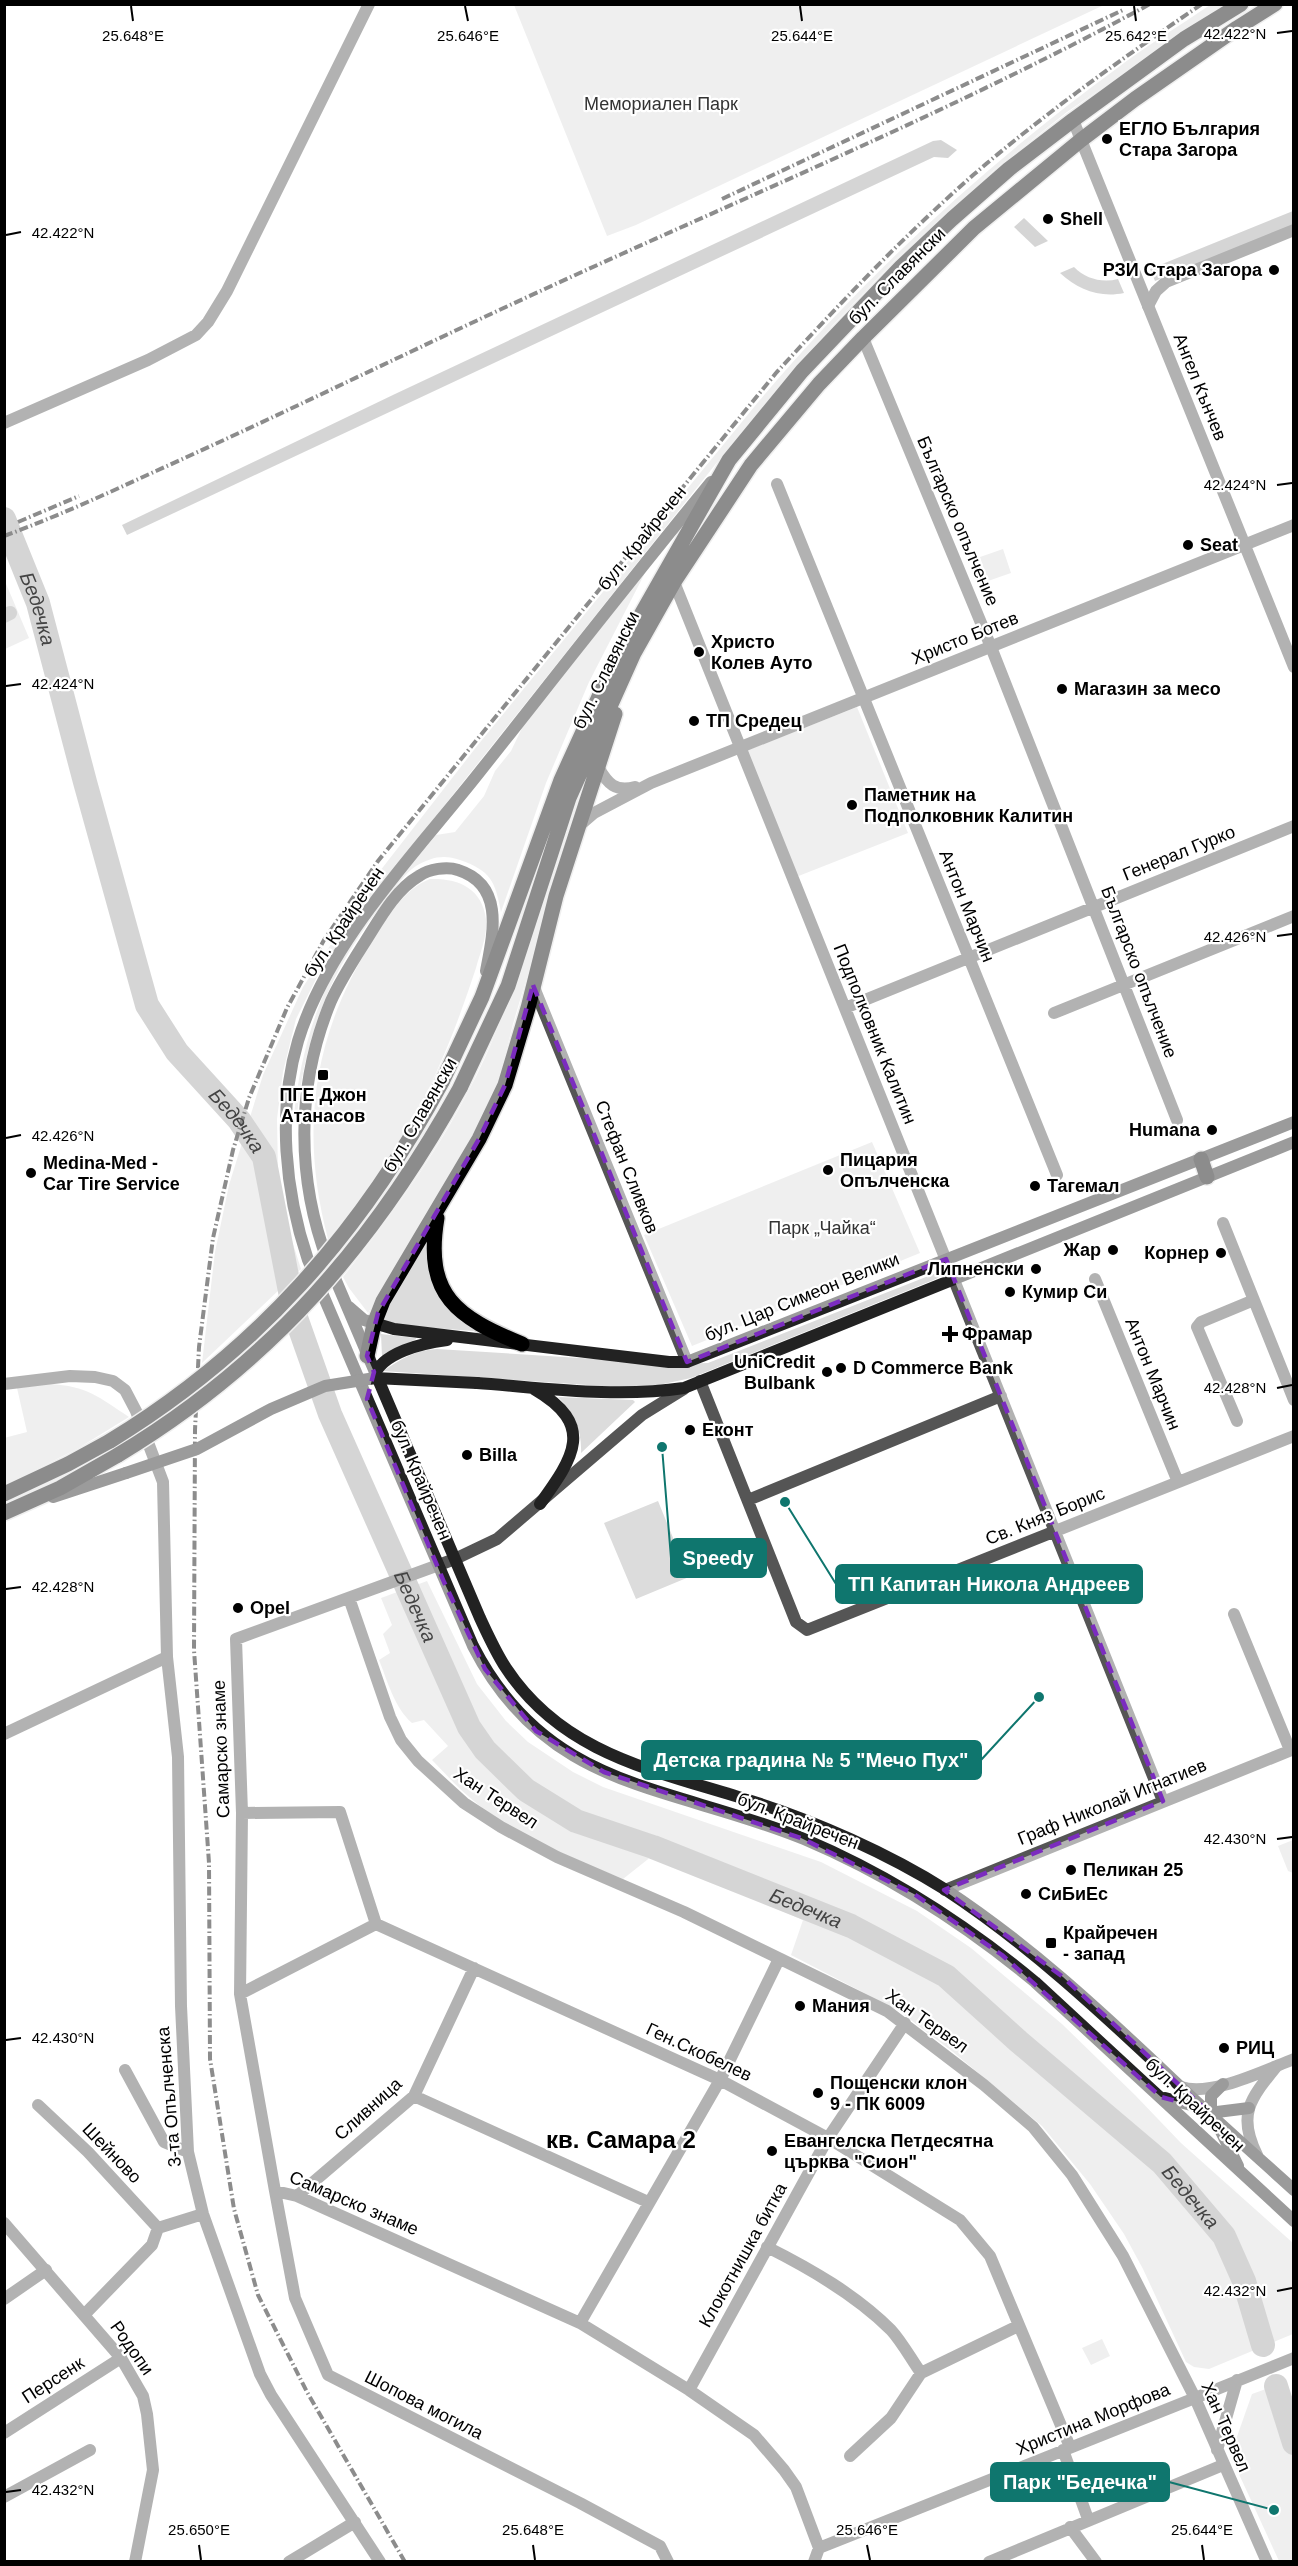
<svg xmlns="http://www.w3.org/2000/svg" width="1298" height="2566" viewBox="0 0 1298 2566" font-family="Helvetica,sans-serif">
<rect width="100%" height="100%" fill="#fff"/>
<path fill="#dcdcdc" d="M514,5H1104L636,225L607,236Z
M1210,5H1224L1067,112L994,170L894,261L832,326L738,436L378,889L321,969L296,1019L283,1072L277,1119L278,1171L286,1222L301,1269L202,1363L215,1252L229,1185L263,1075L303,987L373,880L477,746L759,401C865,276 984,166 1116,69C1146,46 1179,26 1210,5Z
M1003,549L1011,573L988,581L980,557Z
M646,571L589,682L546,783L501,912C495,881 491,871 460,860C444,854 431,857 416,866C405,873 397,886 389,896C361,931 336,968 321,1010C308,1045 300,1080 297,1117L294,1116C300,1053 318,994 352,939C376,902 408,869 436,835L455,832L484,796L495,771L511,751L523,726Z
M4,579L29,638L5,649H4Z
M612,706L550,899L513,1024L498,1083L469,1142L368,1313L349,1288L343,1277C404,1200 462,1118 498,1027C527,952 548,874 575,799C586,767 600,737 612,706Z
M857,707L908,833L796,877L746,751Z
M430,879C458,878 482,888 486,919C488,935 480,953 476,968C457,1026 435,1083 403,1136C380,1172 355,1206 328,1239C299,1129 313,1034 374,938C388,916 405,888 430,879Z
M872,1142L920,1253L692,1346L644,1235Z
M426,1242C429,1285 437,1304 474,1327L473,1331L382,1324L379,1319Z
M936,1273L939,1277L936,1279L691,1378L654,1386L616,1387L383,1371C401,1359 415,1350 437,1349L676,1364L708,1363Z
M381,1334L416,1338V1339L382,1356Z
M50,1384C87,1386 99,1397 129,1417L77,1449L5,1485L4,1438L27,1432L17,1388Z
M558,1397L633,1400L635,1402L581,1453C582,1430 574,1413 558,1397Z
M658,1501L689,1577L636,1599L604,1523Z
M427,1581L477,1684L506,1721L528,1742L573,1772L603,1787L821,1862L917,1911L971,1948L1062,2024L1135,2095L1181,2143L1293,2243V2334L1209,2369L1194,2367L1186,2362L1143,2269L1124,2234L1090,2184L1042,2126L953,2052L899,2011L791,1955L803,1920L652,1856L623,1879C574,1859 508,1832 468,1796C455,1785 444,1772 432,1760L448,1746L424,1720L412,1723C394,1707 388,1682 379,1660L390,1653L383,1634L392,1625L381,1598Z
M1293,1840V1873L1288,1871L1278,1846Z
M1102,2339L1110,2356L1091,2365L1082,2348Z
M1282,2383L1293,2407V2561H1279L1232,2459L1234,2445L1252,2394Z"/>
<path fill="#a3a3a3" d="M941,140L957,150L948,158L934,157L127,535L122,525L395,394L933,141Z
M1293,211V225L1155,281L1150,269Z
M1024,218L1048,241L1035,247L1014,227Z
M1074,267C1086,279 1102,283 1118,279L1124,293C1100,298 1078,290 1060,273Z"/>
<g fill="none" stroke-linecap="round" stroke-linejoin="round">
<path stroke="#a3a3a3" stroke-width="14" d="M4,616L10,613"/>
<g stroke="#a3a3a3" stroke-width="24">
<path id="s1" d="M4,519L38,603L85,782L147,1005L177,1052L239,1120L264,1157L294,1312L330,1414L469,1727L485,1750L526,1790L576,1821L653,1847L851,1926L946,1976L1018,2041L1162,2163L1224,2236L1244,2281L1263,2345"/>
<path d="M1276,2386L1294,2443"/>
</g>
<defs>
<path id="primary" d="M442,1082L482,997L561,780L617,657L729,460L802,371L901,267L952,219L1009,169L1073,120L1184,39L1241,4
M460,1088L508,986L569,798L634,653L674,582L751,465L819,384L863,338L974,228L1081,140L1135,99L1237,28L1275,4
M1201,1159L1207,1177
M437,1218C424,1296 457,1317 522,1344
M367,1356L374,1324L383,1301L479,1139L505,1085L528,1008L556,896L615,714
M4,1494L68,1464L110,1441
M4,1513L60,1488L118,1455"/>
</defs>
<use href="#primary" stroke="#dbdbdb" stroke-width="18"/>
<path stroke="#555" stroke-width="12" d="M1148,306L1156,291L1166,282L1294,230
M863,338L991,647L1177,1120
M4,423L148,360L196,335L208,322L227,291L369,4
M777,484L1057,1175
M674,582L1163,1801
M533,985L687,1362
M845,1008L1294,826
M1054,1013L1294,916
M1223,1223L1294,1400
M1095,1279L1178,1482
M700,1381L796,1622L807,1630L1294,1436
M684,1389L642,1415L497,1539L455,1559L236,1639L242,1813L240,1994L275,2191L297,2196L580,2323L689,2390L754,2435L784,2470L796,2487L819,2548
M1237,1421L1197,1327L1201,1322L1254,1300
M748,1500L1001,1396
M349,1598L390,1717L401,1740L418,1761L464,1803L501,1827L557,1857L684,1912L887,2011L984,2085L1033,2127L1072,2175L1123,2256L1195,2398L819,2548L814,2562
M1234,1614L1290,1750
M167,1657L178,1757L181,2006L188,2152L203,2214L260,2374L271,2395L380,2562
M242,1813L340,1812L376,1924L720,2080L828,2138L960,2220L990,2256L1070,2447
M945,1890L1294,1749
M240,1994L376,1924
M125,2070L164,2142L188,2152
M414,2096L648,2202
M38,2105L88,2152L158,2228
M275,2191L295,2298L328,2375L580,2503L660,2546L668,2562
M297,2196L414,2096L474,1968
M767,2247C811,2269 856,2295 891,2330C902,2342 911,2359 921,2373L1018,2326
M4,2299L46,2270
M84,2315L152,2245L158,2228L203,2214
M580,2323L720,2080L779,1959
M689,2390L828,2138L905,2023
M4,2433L121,2358
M1063,2450L1088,2519
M850,2456L891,2418L921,2373
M4,2497L90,2450
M1070,2527L1096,2562
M289,2562L355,2522
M989,2562L1223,2465"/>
<path stroke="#555" stroke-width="12" d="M1073,120L1294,667
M598,767C608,784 615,792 635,787
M580,825L594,813L651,783L1294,525
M4,1384L70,1376L95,1377L113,1381L125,1390L136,1411L163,1482L167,1657L4,1734
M1181,2087C1211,2097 1265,2070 1294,2059
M1257,2155C1237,2115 1250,2099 1276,2067
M4,2223L121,2358L143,2396L147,2414L153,2470L135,2562
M1217,2450L1237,2380
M1267,2562L1195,2398L1294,2358"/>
<path stroke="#222" stroke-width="12" d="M711,482C632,578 555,677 478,774C414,855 328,942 298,1041C277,1111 285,1192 308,1260L473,1646C548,1792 670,1784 804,1839C889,1875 964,1923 1035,1982L1294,2221
M486,971C493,934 505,885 458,870C447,866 429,869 419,876C395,890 379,920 365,942C353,961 340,981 331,1001C296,1085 296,1178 328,1262L480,1618C488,1635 496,1653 506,1668C564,1756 658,1771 751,1801C815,1821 889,1854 946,1890C1028,1944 1098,2009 1169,2076C1210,2115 1252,2152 1294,2190
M349,1307L364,1320L394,1329L669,1362H687L1294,1122
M373,1378C381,1352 424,1343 447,1340
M477,1383C546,1388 615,1398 684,1388L1294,1142
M534,1389C596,1425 574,1457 540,1504
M53,1497L126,1473
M1223,2084L1211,2096V2108L1214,2117L1238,2166
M1165,2098L1217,2112L1249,2108"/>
<use href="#primary" stroke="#000" stroke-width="15"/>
<path stroke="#000" stroke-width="4" stroke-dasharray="9 3 1.5 3" stroke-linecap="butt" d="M722,199L1123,10
M18,522L79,496
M4,536C56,517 106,494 156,471C287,412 416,348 547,288C749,195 955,110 1150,4
M405,2562L307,2392L258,2295L234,2209L210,2059L209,1863L194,1650L195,1430L199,1347L213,1238L233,1150L249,1098L287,1008L324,940L378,861L776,373C843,300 911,228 986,164C1055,106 1127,55 1202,4"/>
<defs>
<path id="primary-bridge" d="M110,1441C256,1352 361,1233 442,1082
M118,1455C271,1363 375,1242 460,1088"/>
</defs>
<use href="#primary-bridge" stroke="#dbdbdb" stroke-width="18" stroke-linecap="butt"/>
<path stroke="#222" stroke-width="12" d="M126,1473L197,1449L271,1409L325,1386L375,1378L477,1383"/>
<use href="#primary-bridge" stroke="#000" stroke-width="15"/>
</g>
<path d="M0 0H1298V2566H0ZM533,985L687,1362L946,1259L1163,1801L944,1890L1063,1977L1205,2109L1161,2097L1002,1955L914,1894L801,1838L604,1772L536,1731L485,1669L444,1582L367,1399L374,1372L367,1356L378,1313L479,1139L505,1085Z" fill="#fff" fill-opacity=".55" fill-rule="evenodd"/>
<path fill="none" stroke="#7b2cbf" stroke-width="4.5" stroke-dasharray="12 8" stroke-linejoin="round" d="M533,985L687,1362L946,1259L1163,1801L944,1890L1063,1977L1205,2109L1161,2097L1002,1955L914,1894L801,1838L604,1772L536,1731L485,1669L444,1582L367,1399L374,1372L367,1356L378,1313L479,1139L505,1085Z"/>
<path fill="none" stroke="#000" stroke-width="2" d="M131,6L133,21M465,6L468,21M800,6L802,21M1134,6L1136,21M1277,33L1292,31M6,235L21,232M1277,485L1292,483M6,686L21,684M1277,936L1292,934M6,1138L21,1135M1277,1388L1292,1385M6,1589L21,1587M1277,1839L1292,1837M6,2040L21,2038M1277,2291L1292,2288M6,2492L21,2490M199,2545L201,2560M533,2545L535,2560M867,2545L870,2560M1202,2545L1204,2560"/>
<g fill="#000" stroke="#fff" stroke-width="2">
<circle cx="1107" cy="139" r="6"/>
<circle cx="1048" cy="219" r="6"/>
<circle cx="1274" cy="270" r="6"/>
<circle cx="1188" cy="545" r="6"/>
<circle cx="699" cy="652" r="6"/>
<circle cx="1062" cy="689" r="6"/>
<circle cx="694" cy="721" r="6"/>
<circle cx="852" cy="805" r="6"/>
<rect x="317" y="1069" width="12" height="12" rx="3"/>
<circle cx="1212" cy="1130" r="6"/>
<circle cx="828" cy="1170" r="6"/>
<circle cx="31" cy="1173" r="6"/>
<circle cx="1035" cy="1186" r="6"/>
<circle cx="1113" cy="1250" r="6"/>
<circle cx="1221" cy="1253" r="6"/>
<circle cx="1036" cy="1269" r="6"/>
<circle cx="1010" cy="1292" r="6"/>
<path d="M947 1325h6v6h6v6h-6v6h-6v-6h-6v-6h6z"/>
<circle cx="841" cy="1368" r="6"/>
<circle cx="827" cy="1372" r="6"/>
<circle cx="690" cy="1430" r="6"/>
<circle cx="467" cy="1455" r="6"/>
<circle cx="238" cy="1608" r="6"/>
<circle cx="1071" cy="1870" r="6"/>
<circle cx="1026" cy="1894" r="6"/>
<rect x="1045" y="1937" width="12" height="12" rx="3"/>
<circle cx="800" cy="2006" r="6"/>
<circle cx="1224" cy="2048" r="6"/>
<circle cx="818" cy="2093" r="6"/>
<circle cx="772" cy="2151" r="6"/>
</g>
<g text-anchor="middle" stroke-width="4.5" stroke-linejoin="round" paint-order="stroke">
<g font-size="18" fill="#333" stroke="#fff">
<text x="661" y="110">Мемориален Парк</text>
<text x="822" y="1234">Парк „Чайка“</text>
</g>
<g font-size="18" font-weight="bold" fill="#000" stroke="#fff" text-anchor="start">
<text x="1119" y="135">ЕГЛО България<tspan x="1119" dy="21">Стара Загора</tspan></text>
<text x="1060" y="225">Shell</text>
<text x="1262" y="276" text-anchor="end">РЗИ Стара Загора</text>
<text x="1200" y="551">Seat</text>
<text x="711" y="648">Христо<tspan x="711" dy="21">Колев Ауто</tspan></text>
<text x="1074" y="695">Магазин за месо</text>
<text x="706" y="727">ТП Средец</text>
<text x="864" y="801">Паметник на<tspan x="864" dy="21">Подполковник Калитин</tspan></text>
<text x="323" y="1101" text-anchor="middle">ПГЕ Джон<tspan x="323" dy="21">Атанасов</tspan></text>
<text x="1200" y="1136" text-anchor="end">Humana</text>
<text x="840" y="1166">Пицария<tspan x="840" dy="21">Опълченска</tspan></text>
<text x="43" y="1169">Medina-Med -<tspan x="43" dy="21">Car Tire Service</tspan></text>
<text x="1047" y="1192">Тагемал</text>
<text x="1101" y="1256" text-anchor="end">Жар</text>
<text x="1209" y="1259" text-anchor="end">Корнер</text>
<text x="1024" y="1275" text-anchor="end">Липненски</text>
<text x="1022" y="1298">Кумир Си</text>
<text x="962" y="1340">Фрамар</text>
<text x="815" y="1368" text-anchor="end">UniCredit<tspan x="815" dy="21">Bulbank</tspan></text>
<text x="853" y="1374">D Commerce Bank</text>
<text x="702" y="1436">Еконт</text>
<text x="479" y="1461">Billa</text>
<text x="250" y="1614">Opel</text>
<text x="1083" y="1876">Пеликан 25</text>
<text x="1038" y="1900">СиБиЕс</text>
<text x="1063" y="1939">Крайречен<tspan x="1063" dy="21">- запад</tspan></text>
<text x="812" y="2012">Мания</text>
<text x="1236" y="2054">РИЦ</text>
<text x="830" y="2089">Пощенски клон<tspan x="830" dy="21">9 - ПК 6009</tspan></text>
<text x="784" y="2147">Евангелска Петдесятна<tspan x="784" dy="21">църква "Сион"</tspan></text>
</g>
<g font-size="18" fill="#000" stroke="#fff">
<text transform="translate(897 276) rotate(-45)" y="6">бул. Славянски</text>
<text transform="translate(1200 387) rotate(68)" y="6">Ангел Кънчев</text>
<text transform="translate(958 521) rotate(67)" y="6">Българско опълчение</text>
<text transform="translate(642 538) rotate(-51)" y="6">бул. Крайречен</text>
<text transform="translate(965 638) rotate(-22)" y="6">Христо Ботев</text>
<text transform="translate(606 670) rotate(-64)" y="6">бул. Славянски</text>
<text transform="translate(1179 853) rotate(-22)" y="6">Генерал Гурко</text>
<text transform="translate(967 906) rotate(68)" y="6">Антон Марчин</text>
<text transform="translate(344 922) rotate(-56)" y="6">бул. Крайречен</text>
<text transform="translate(1139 972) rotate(69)" y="6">Българско опълчение</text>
<text transform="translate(875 1034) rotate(68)" y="6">Подполковник Калитин</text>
<text transform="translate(420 1115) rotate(-60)" y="6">бул. Славянски</text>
<text transform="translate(627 1167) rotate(68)" y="6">Стефан Сливков</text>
<text transform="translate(802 1297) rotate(-22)" y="6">бул. Цар Симеон Велики</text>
<text transform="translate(1153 1374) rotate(68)" y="6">Антон Марчин</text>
<text transform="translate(421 1480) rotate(67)" y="6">бул. Крайречен</text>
<text transform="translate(1045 1516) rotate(-22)" y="6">Св. Княз Борис</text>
<text transform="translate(221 1749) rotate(-92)" y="6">Самарско знаме</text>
<text transform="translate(496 1798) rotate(33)" y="6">Хан Тервел</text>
<text transform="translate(1112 1802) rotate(-22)" y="6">Граф Николай Игнатиев</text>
<text transform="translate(798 1821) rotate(21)" y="6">бул. Крайречен</text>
<text transform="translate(927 2021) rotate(35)" y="6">Хан Тервел</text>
<text transform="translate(699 2052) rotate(25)" y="6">Ген.Скобелев</text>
<text transform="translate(169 2097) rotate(-95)" y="6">3-та Опълченска</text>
<text transform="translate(1195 2105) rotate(43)" y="6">бул. Крайречен</text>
<text transform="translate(368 2109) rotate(-42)" y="6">Сливница</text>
<text transform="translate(112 2153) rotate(46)" y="6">Шейново</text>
<text transform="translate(354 2203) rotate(23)" y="6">Самарско знаме</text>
<text transform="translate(743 2255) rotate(-61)" y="6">Клокотнишка битка</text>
<text transform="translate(132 2348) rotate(55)" y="6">Родопи</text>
<text transform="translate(53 2380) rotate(-33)" y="6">Персенк</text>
<text transform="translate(424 2405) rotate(27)" y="6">Шопова могила</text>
<text transform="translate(1093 2419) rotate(-22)" y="6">Христина Морфова</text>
<text transform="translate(1226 2427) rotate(66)" y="6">Хан Тервел</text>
</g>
<g font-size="20" font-style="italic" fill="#444" stroke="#fff">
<text dy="7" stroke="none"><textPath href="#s1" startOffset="96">Бедечка</textPath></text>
<text dy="7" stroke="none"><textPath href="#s1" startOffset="654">Бедечка</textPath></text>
<text dy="7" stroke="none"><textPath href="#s1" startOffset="1176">Бедечка</textPath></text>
<text dy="7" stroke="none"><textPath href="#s1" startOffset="1698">Бедечка</textPath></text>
<text dy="7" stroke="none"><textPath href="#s1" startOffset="2184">Бедечка</textPath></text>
</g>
<g font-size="24" font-weight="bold" fill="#000" stroke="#fff">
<text x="621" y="2148">кв. Самара 2</text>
</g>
</g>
<g font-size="15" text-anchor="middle" fill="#000" stroke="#fff" stroke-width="4.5" stroke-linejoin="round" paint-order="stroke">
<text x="1235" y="39">42.422°N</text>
<text x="133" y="41">25.648°E</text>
<text x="468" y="41">25.646°E</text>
<text x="802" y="41">25.644°E</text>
<text x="1136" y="41">25.642°E</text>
<text x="63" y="238">42.422°N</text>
<text x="1235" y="490">42.424°N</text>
<text x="63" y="689">42.424°N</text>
<text x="1235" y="942">42.426°N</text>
<text x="63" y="1141">42.426°N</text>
<text x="1235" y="1393">42.428°N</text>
<text x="63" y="1592">42.428°N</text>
<text x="1235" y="1844">42.430°N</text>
<text x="63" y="2043">42.430°N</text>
<text x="1235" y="2296">42.432°N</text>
<text x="63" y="2495">42.432°N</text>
<text x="199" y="2535">25.650°E</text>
<text x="533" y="2535">25.648°E</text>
<text x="867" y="2535">25.646°E</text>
<text x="1202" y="2535">25.644°E</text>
</g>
<path fill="none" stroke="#0f766e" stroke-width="2" d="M662 1447L671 1558M785 1502L836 1584M1039 1697L981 1760M1274 2510L1169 2482"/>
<g fill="#0f766e" stroke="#fff" stroke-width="2">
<circle cx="662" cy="1447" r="6"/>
<circle cx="785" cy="1502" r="6"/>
<circle cx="1039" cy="1697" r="6"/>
<circle cx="1274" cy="2510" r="6"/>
</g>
<g fill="#0f766e" stroke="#0f766e" stroke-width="2">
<rect x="671" y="1539" width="95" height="38" rx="6"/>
<rect x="836" y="1565" width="306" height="38" rx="6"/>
<rect x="642" y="1741" width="339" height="38" rx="6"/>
<rect x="991" y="2463" width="178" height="38" rx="6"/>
</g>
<g font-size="20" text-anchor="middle" font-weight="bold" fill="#fff">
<text x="718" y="1565">Speedy</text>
<text x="989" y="1591">ТП Капитан Никола Андреев</text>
<text x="811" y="1767">Детска градина № 5 "Мечо Пух"</text>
<text x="1080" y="2489">Парк "Бедечка"</text>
</g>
<rect width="1298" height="2566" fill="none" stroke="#000000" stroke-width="12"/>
</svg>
